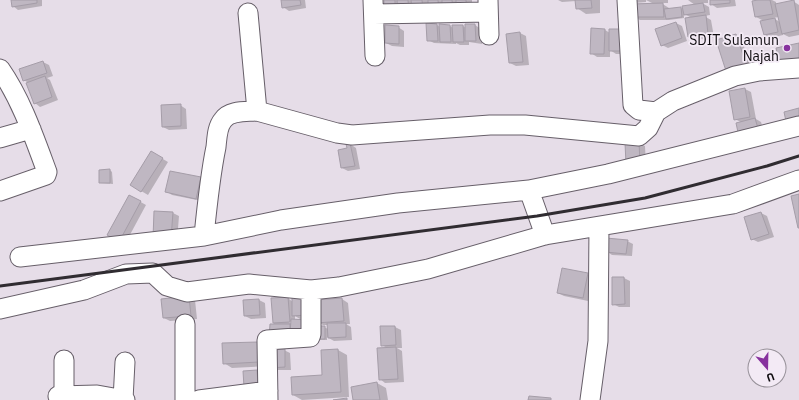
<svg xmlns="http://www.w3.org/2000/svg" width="799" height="400" viewBox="0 0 799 400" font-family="'IBM Plex Sans',sans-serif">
<rect width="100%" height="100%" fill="#e6dde8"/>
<path fill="#0003" fill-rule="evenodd" d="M12,0H42V6L18,10L13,6Z
M282,0H305L306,8L289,11L283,7Z
M385,0H472V14L414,15Z
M558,0H600V13L586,14L577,8L576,1L562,2Z
M630,0H646V2L634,3Z
M646,0H668V3H661L669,8V10L681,8L684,10L695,5L688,0H708V3H702L709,7L710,15L704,16L711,20L714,37L695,40L689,37L692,18L684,14V18L669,20H640L634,17L654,4Z
M711,0H735L736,6L717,8L711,4Z
M758,0H772L776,2V5L793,1L799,5V35L789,37L783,34V35L770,38L764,35V21L756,17ZM779,17L780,22L773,18Z
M676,23L682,26L687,41L668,48L662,45Z
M437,25L440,27L450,26L453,28L463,26L466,28L475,25L481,29L482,44L469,42V45H460L456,43V44L434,43L428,40Z
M398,27L404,31V47L392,46L386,43Z
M592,29L605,30L610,33L628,54H616L610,50V57H597L591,53Z
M520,33L526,36L529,65L516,66L510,63Z
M735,35L741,38L752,70L734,76Z
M43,62L49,65L53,76L47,78L50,80L58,100L40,107L35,103L27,82L24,80Z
M745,89L751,92L756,119L761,122L765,135L735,119Z
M180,105L186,109L187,129L169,130L163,127Z
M639,143L645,146L646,166L633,167Z
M350,144L356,148L360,169L348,171L342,168L348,149L347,145Z
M151,152L168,162L148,195L131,185Z
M110,170L112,172L113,184L100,183Z
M171,172L201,178L207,182L202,201L172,195L166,191Z
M130,196L146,205L125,244L109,235Z
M173,213L179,216L177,241H159Z
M761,213L767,216L774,237L758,242L752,239Z
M627,241L633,244L632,256L612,255L606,251Z
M587,274L593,277L588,301L564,296L558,293Z
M624,278L630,281V307H619L613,304Z
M288,298L312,318L300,319L295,316V320L314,327H324L328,329V325H323L317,322L342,299L348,303L350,324H346L351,327L352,340L334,341L327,337V340H318L274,325L272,299ZM286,319L292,322V324L285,320Z
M162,300H195L197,319L170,321L164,318Z
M259,300L265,303L266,318L251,319L245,316L244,301Z
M381,327H395L401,330L402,348H397L402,351L404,382L385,383L380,379L387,348L382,345Z
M223,344L268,366L232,368L224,363Z
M284,350L290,353L291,370H277L271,367Z
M338,350L347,355L349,397L302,400L293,395L323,376L322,351Z
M377,383L386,388L388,400H354Z"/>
<path fill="#bfb7c2" stroke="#a59da8" d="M11,0H37V3L12,7Z
M281,0H300L301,5L282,8Z
M384,0H395V12L384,13Z
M397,0H408L409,12H398Z
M411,0H422L423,11H412Z
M428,0H438L439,11H428Z
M442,0H452L453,12H442Z
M456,0H466L467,11H456Z
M575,0H591L592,8L576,9Z
M710,0H730V3L710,5Z
M758,0H770L773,14L755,17L752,1Z
M794,0L799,30L782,34L775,4Z
M663,3L664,17H633L632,4Z
M703,3L705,12L684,15L682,6Z
M681,7L682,17L666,19L664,9Z
M706,15L708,34L688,37L685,18Z
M775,18L778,32L764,35L760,21Z
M676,22L682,38L661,46L655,29Z
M426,23L437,24L438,41H427Z
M439,24L450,25L451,42H440Z
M465,24H475L476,41H465Z
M385,25L399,26V44L385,43Z
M452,25H463L464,42H453Z
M591,28L605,29L604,54H590Z
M609,29H622V51H609Z
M520,32L523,62L509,63L506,34Z
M736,34L747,67L727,74L716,40Z
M799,43V61L780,65L776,48Z
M43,61L47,73L23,81L19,69Z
M45,76L52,97L34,104L26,83Z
M745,88L750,117L734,120L729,91Z
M181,104V126L162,127L161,105Z
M799,108V123L787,126L784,112Z
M755,118L759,132L739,137L736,123Z
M639,142L640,163L626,164L625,143Z
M350,143L355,166L341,168L338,150L347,148L346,144Z
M151,151L163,158L141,192L130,185Z
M110,169V183H99V170Z
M170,171L201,177L196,199L165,192Z
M799,194V228H798L791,196Z
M129,195L141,201L119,242L107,235Z
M154,211L173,212L171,239L153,238Z
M761,212L769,234L751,240L744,217Z
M606,238L628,240L626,254L605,252Z
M562,268L588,273L583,298L557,293Z
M612,277H624L625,304L612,305Z
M292,294L306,295L307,315L292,316Z
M189,296L191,316L163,318L161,299Z
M288,297L290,322L273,323L271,298Z
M342,298L344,321L316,323L315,300Z
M259,299L260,315L244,316L243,300Z
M291,319L308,320V335L290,334Z
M327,323H346V337L328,338Z
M270,324H290V338H269Z
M314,326H325V339H314Z
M380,326H395L396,345L381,346Z
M258,342L259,362L223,364L222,343Z
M396,347L398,379L379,380L377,348Z
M285,349V367L270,368V350Z
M338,349L341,392L292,395L291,377L322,375L321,350Z
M257,370L258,386L244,387L243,371Z
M377,382L380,400H353L351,387Z
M529,396L551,398V400H528Z
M347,398V400H333Z"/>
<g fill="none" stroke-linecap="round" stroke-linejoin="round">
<defs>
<path id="minor" d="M373,0L375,56
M488,0L489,35
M627,0L633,105L639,110L656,112
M248,13L257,111L337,133L352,135L490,125H525L639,136L648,128L656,112L673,101L735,76L759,71L799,68
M374,14L488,12
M0,69C21,99 34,137 47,172L46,175L0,191
M0,138L31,129
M529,190L608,174L799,126
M204,236C207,206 210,176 216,147C217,138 217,127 223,120C230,110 246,112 257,111
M20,257L204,236L281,220L398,203L529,190L545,235
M0,309L84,290L126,274L153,273L167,286L187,292L249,284L311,290L339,287L428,269L545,235L733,204L799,180
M58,396L97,395L125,400
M64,396V360
M123,400L125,362
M185,400V324
M199,400L268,391
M268,400L267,340L310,337L311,334V290
M590,400L598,341L599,227"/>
</defs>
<use href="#minor" stroke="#675f69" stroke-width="21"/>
<use href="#minor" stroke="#fff" stroke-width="19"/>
<path stroke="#302c31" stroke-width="3" d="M0,286L537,216L645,198L767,166L799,156"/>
</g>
<circle fill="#87319e" stroke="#f3eaf5" stroke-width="1.5" cx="787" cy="48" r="4"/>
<g text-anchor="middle" stroke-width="3.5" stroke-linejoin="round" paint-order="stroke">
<g font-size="14" fill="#0e0b0f" stroke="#f3eaf5" text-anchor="end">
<text x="779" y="45">SDIT Sulamun<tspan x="779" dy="16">Najah</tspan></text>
</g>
</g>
<g transform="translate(767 368) rotate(160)"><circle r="19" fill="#f3eaf5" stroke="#979199"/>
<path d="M0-3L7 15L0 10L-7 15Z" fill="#87319e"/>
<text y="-6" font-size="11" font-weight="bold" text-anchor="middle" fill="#0e0b0f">U</text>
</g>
</svg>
